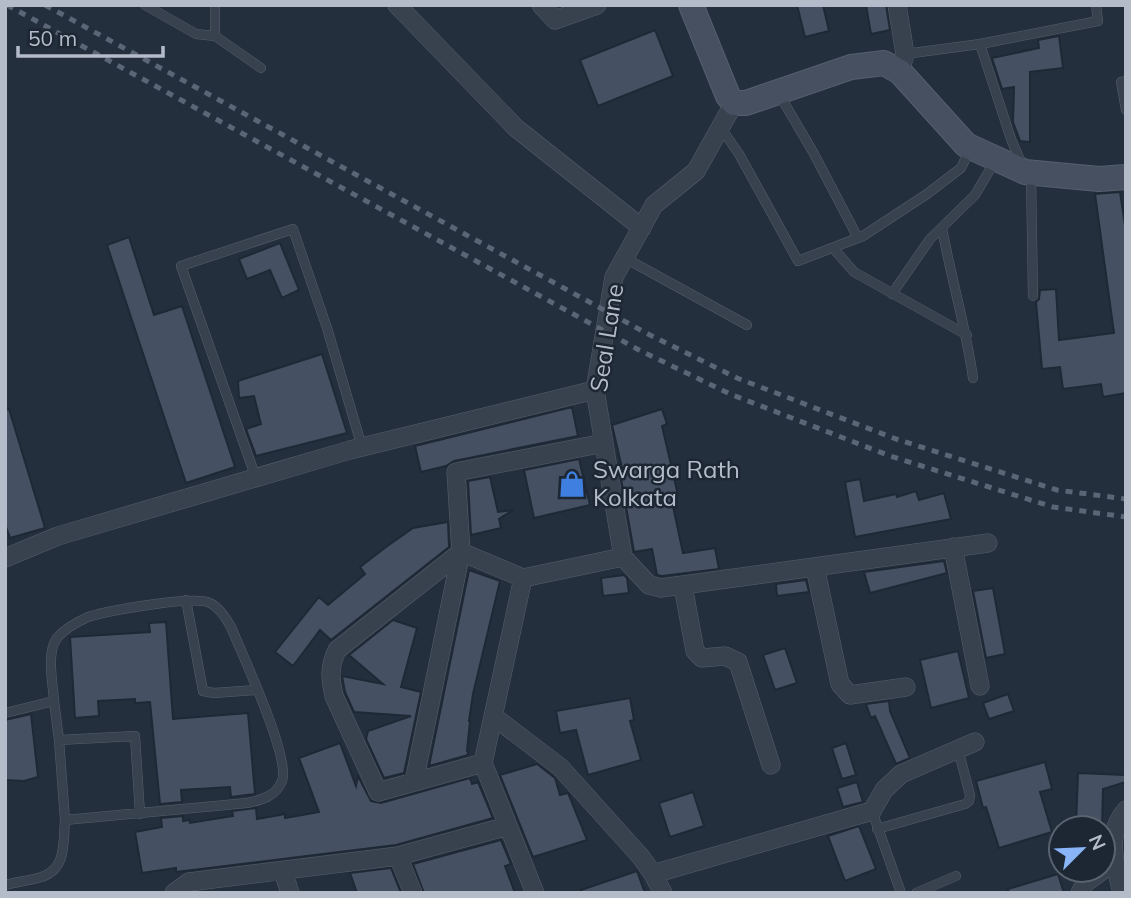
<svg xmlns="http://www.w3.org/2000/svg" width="1131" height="898" viewBox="0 0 1131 898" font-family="Mulish,sans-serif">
<rect width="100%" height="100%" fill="#242f3e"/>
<path fill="#455162" stroke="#1f2835" stroke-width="2" d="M797,5H823L829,31L805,37Z
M866,5H886L890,30L871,34Z
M655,30L673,76L598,106L580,60Z
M1059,36L1063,68L1030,72V142L1020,141L1013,122L1014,87L1002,89L992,58L1039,48L1038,40Z
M1120,192L1126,232V393L1103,397L1101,384L1063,389L1060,367L1042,369L1036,302L1039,299L1040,290L1056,289L1059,340L1114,333L1095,194Z
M129,237L154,315L182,306L235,467L186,483L107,245Z
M280,243L299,290L282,298L270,270L247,279L239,259Z
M322,354L347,433L256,456L246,429L261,424L254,396L239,398L238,381Z
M572,407L578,436L454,461L446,466L421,472L415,446Z
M9,409L45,528L10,538L5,524V410Z
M662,409L667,424L662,426L678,495L671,497L683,553L715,548L719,569L662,576L657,575L652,549L634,552L620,473L623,472L612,425Z
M579,459L590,505L534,518L524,470Z
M490,477L498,512L513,510L499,519L501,528L471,535L468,481Z
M860,479L864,501L896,494L897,497L916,491L919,500L944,493L951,519L855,537L845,482Z
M448,522L449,547L331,640L320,630L293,666L275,652L319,597L328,605L365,574L360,567L386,547L413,528Z
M944,561L947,573L870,593L864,572Z
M469,570L500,581L473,694L469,721H470L467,751L468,752V755L429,766Z
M624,575L627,578L629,593L603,596L601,578Z
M806,580L809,592L777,596L776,584Z
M993,588L1005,654L986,658L973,591Z
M393,620L417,628L401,687L421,692L404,773L384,778L366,739L368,731L411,716L354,712L345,692L342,676L383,684L349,655Z
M166,622L173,719L248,713L255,794L231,797L230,787L181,790L182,802L160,804L150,702L135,703V699L98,701L99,716L75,718L70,637L150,632L149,623Z
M785,648L797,683L775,690L763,655Z
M958,651L969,698L931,708L920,660Z
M1008,694L1014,711L989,719L983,703Z
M630,698L634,720L630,721L641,760L588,775L576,730L560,733L556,711Z
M889,701L890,711L910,758L896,764L875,716L871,718L866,704Z
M31,714L38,777L24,781L5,780V720Z
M340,743L356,786L358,776L371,801L381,803L470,778L472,784L478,782L493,818L396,845L176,872V868L142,873L135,832L162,827L161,818L183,816V821L189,820L190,823L233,816L232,811L256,808L257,819L285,814V818L319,812L299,758Z
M846,743L856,775L842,779L832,748Z
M1045,762L1052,789L1040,792L1052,832L999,848L986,807L983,808L976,781Z
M537,764L555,778L560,795L568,793L587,840L533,857L500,775Z
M1078,773L1126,775V782L1103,789L1102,828L1076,825Z
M857,782L863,802L843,807L837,788Z
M693,792L704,826L670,837L659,803Z
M859,826L876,869L845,881L828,836Z
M501,840L511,864L505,866L515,893H424L413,864Z
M391,868L401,893H357L350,873Z
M637,871L645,893H581V890Z
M1058,874L1064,893H1009L1008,889Z"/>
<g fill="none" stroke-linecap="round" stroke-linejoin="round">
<defs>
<path id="lane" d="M145,5L196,34L215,36
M215,5V36L261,68
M980,44L1011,139L1022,165
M905,54L980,44L1098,21L1096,5
M1126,81L1121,82L1126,110
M779,94L813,152L858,238
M721,128L739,154L798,261L863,236L927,194L961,168L970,149
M1031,175L1033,296
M942,228C951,278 966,327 973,378
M833,248L854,272L967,335
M625,258L747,325
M892,294L930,239L975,195L995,161
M256,478L181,266L293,229L327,328L362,447
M186,600L203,691L214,693L256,690
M54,701L59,740
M5,713L54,701C53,683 46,653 57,638C65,628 77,622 88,617C107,611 194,595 210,603C219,607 226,618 231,627C242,654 291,758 282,781C276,796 262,800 247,803L65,820C63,844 67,871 38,878C27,881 16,882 5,885
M872,811L901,893
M65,820L59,740L135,736L140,814
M877,829L965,804L969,801L970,795L958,749
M916,893L956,876"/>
<path id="street" d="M397,5L516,128L642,228
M541,5L555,20L597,5
M897,5L905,54L900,72
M953,547L980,686
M623,557L649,585L661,588L988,543
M5,558L58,536L350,450L595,390
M815,567L840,684L850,695L906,687
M683,586L695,651L702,658L725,656L738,662L771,765
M493,716L560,767L641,857L653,874L663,893
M483,763L378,792L334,696C330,678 329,667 337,650L461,552L523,578
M414,782L461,552L456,472L604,443
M398,856L413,893
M283,871L290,893
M653,874L872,811L884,790L901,774L975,742
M174,893L189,882L398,856L508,826
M535,893L483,763L523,578L623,557L595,390L614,277L654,205L696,171L734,103
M1080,893L1085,883L1103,870
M1122,893C1115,864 1105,834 1126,810"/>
<path id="secondary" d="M691,5L728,96L734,103H746L851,67L884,63L900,72L966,145L1025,172L1099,179L1126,177"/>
</defs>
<use href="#lane" stroke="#565f6c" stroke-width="10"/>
<use href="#street" stroke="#565f6c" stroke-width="19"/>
<use href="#secondary" stroke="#565f6c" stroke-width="26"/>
<use href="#lane" stroke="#38414e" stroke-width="9"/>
<use href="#street" stroke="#38414e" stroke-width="18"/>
<use href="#secondary" stroke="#465061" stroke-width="24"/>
<path stroke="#5a6575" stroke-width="5" stroke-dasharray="7 7" stroke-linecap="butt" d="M7,5L639,350L730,394L890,456L1053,507L1126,517
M45,5L648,334L737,378L896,439L1057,490L1126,499"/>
</g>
<defs>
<symbol id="shop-bare" viewBox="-9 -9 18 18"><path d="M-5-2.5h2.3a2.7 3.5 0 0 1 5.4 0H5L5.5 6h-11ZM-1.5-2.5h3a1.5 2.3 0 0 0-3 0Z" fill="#3f7fe0" stroke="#1d2633" stroke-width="2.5" paint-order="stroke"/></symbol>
</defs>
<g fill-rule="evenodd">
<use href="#shop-bare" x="553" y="465" width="38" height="38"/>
</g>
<g text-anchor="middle" stroke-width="5" stroke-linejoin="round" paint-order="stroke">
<g font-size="24" fill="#b4bcc9" stroke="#1d2633">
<text transform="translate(607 338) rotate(-81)" y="8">Seal Lane</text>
</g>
<g font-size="24" fill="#b4bcc9" stroke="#1d2633" text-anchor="start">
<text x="593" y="478">Swarga Rath<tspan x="593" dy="28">Kolkata</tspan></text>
</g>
</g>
<rect width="1131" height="898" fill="none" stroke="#b4bcc9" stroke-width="14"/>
<g transform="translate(1082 849) rotate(66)"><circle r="33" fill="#1d2633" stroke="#59626f" stroke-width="2"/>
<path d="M0-5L12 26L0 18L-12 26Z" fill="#8ab4f8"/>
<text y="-10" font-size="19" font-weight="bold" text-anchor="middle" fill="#b4bcc9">N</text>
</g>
<path d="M18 46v10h145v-10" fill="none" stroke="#b4bcc9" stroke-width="3.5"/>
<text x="28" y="46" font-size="21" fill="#b4bcc9" stroke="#1d2633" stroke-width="5" paint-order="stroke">50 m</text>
</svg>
